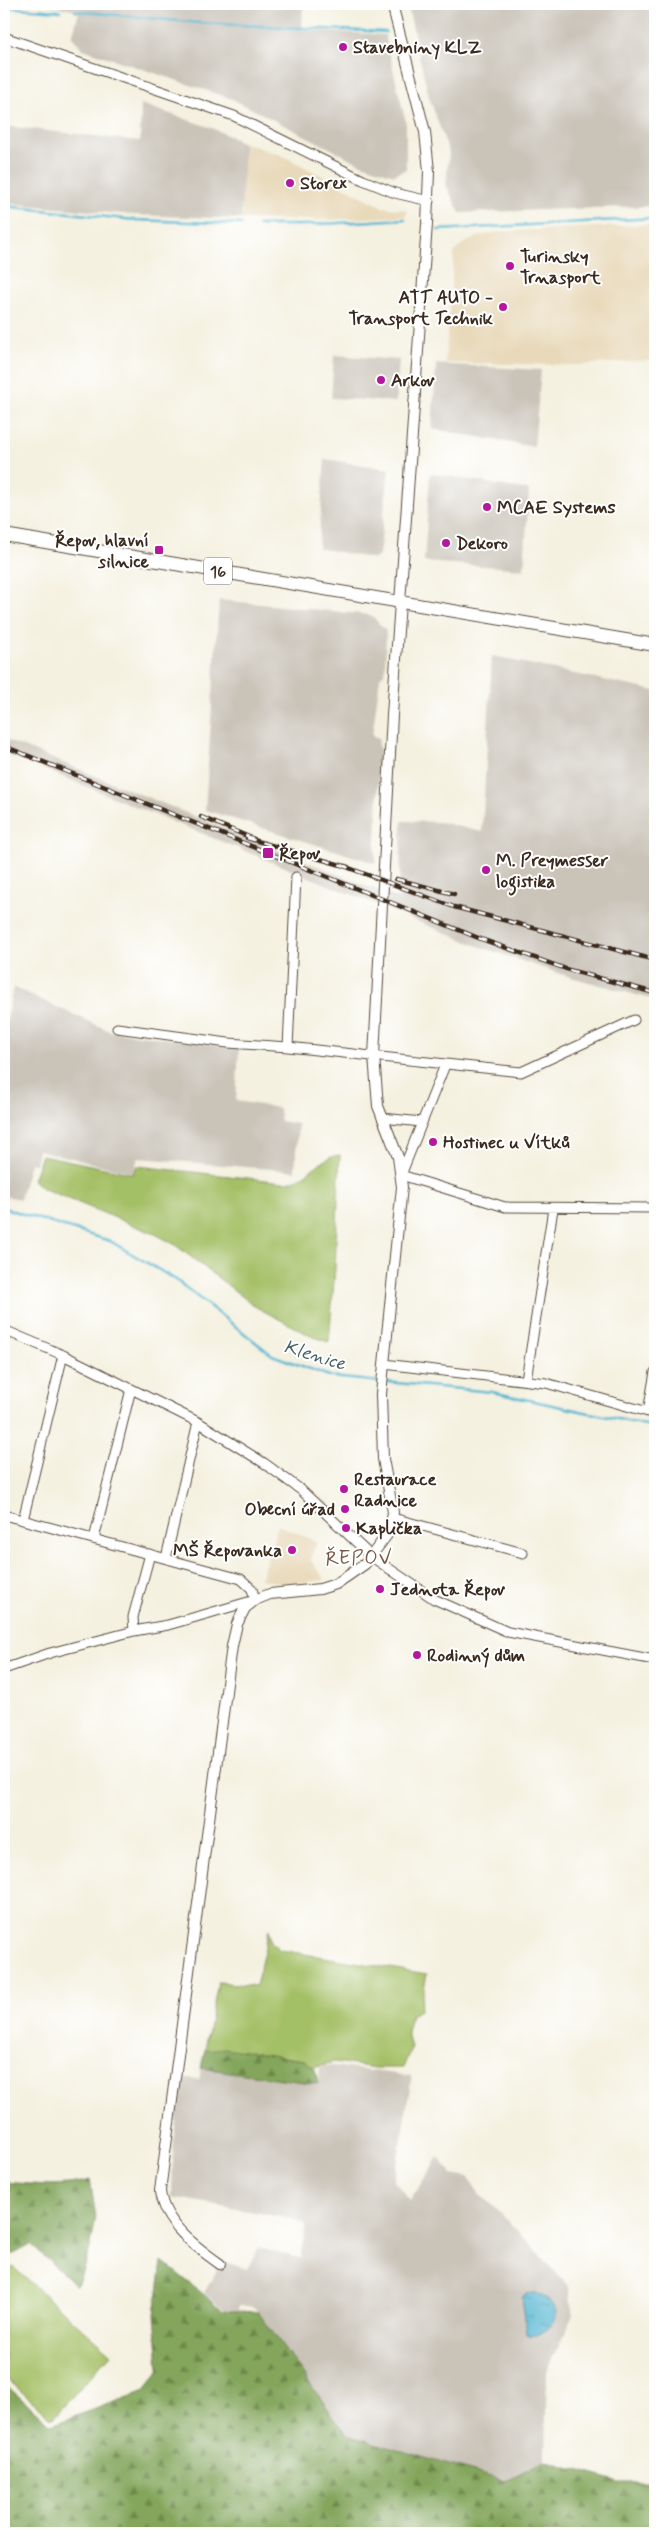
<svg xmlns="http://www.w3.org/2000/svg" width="659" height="2537" viewBox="0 0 659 2537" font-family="Mynerve,sans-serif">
<defs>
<pattern id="forest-firs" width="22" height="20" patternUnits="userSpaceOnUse" patternTransform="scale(1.25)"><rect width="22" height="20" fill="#83a65b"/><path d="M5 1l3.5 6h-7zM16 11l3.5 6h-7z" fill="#6c874b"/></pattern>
<pattern id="water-ripples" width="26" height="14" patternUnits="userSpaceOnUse" patternTransform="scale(1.25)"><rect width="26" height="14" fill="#54b6d2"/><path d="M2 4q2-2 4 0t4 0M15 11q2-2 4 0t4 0" fill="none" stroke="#4794aa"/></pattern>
</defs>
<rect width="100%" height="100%" fill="#fff"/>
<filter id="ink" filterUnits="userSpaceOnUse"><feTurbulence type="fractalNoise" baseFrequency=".02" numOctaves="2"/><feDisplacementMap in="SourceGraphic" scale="10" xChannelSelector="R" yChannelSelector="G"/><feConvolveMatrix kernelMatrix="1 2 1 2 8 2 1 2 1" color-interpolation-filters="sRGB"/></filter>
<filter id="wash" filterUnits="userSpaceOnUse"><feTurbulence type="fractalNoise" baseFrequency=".0096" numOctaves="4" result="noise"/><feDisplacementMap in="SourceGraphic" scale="20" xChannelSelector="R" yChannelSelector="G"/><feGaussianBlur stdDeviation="1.12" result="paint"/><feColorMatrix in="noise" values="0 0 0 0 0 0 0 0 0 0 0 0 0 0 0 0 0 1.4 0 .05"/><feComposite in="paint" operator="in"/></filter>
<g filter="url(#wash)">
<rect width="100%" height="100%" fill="#f4f1e0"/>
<path fill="#e8d9ba" d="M244,143L281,155L383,207L408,210L406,216L324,220L241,219Z
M655,224V360L579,365L445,363L454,253L461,245L477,237L497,232Z
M278,1525L317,1542L310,1559L325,1580L285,1584L260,1579Z"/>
<path fill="#c9c3b8" d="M46,4H303L302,30L385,35L406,123V169L394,175L359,163L232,99L83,49L72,37L79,12Z
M407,4H655V206L460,213L446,185L449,153L429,97Z
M141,104L212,128L244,143L241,219L134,215L4,203V126L140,141Z
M334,355L399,360L396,402L331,398Z
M436,364L541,370L534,447L432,429Z
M325,459L389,469L379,556L375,559L318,548Z
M430,473L529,490L524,569L424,562Z
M219,600L371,615L386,631L385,672L380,677L372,736L379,738L378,747L380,748L375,863L205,810Z
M492,656L655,691V1000L567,976L478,946L4,753V739L399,899L402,821L440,822L482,832Z
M13,987L110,1031L239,1048L236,1101L279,1108L280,1121L298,1124L295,1171L138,1158L133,1173L38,1150L36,1164L30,1163L20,1199L4,1196V1034Z
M324,2065L412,2076L394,2181L410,2201L438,2157L453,2174L468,2177L479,2193L515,2228L569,2287L573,2317L547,2369L545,2460L505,2481L347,2435L254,2307L239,2305V2310L224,2309L204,2293L222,2261L247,2269L258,2248L300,2258L306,2224L287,2218L172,2197L173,2151L180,2078L199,2080L201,2068L318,2084L320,2068Z"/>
<path fill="#a4c066" stroke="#707542" d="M42,1155L133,1174L137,1166L284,1182C307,1181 318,1157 340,1155L335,1268L329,1342L311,1336L256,1307L174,1244L155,1234L42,1188L33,1180Z
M269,1929L271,1942L280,1950L427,1974L420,2010L411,2015L407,2032L411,2048L403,2068H375L334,2062L313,2067L304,2060L205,2050L218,1982L256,1986Z
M12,2266L111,2354L52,2419L4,2376V2275Z"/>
<path fill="url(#forest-firs)" stroke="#5f683c" d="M224,2048L304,2060L315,2069L318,2084L201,2068L205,2050Z
M90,2180L96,2217L90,2249L77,2286L31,2245L12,2255L4,2264V2182C33,2184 62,2188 90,2180Z
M162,2261L223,2310L258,2312L347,2435L505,2481L545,2460L619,2482H655V2533H4V2383L51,2425L145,2391L159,2368L155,2315Z"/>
<path fill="url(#water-ripples)" stroke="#487078" d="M535,2293C542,2296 550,2299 554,2306C562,2321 544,2335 531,2336L527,2334L522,2298L525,2294Z"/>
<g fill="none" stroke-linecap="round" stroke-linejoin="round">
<path stroke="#54b6d2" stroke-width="2.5" d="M4,7L60,11
M75,11L200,23L386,32
M4,206L135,220L242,224
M258,225H305L405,219
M438,230L655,218
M4,1208L110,1241L176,1280L272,1355L332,1377L381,1382
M386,1382L492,1392L655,1427"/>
</g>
</g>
<g filter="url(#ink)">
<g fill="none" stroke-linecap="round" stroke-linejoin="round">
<defs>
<path id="minor" d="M4,37L234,116L363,180L395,193L429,201
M117,1028L228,1043L288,1047L521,1072L634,1020
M288,1047L296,877
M445,1065L401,1175L505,1207L655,1208
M382,1118L422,1122
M4,1330L63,1355L198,1422L264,1463L301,1490L372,1557L434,1599L508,1632L655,1660
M384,1364L546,1383L655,1414
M526,1380L553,1209
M648,1412L655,1372
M4,1515L241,1579L252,1589L255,1600L168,1625L134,1631L50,1653L4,1669
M393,1518L523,1553
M23,1520L63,1355
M94,1539L131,1389
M166,1558L198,1422
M134,1631L133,1617L150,1554"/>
<path id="tertiary" d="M220,2264C196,2247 163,2223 160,2191L232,1646L237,1624L245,1608L255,1600L270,1594L320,1589L336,1584L365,1564L390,1531L393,1512L383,1459L381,1394L402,1187L398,1157L378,1106L374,1056L392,715L427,224L429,171L425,132L392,4"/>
<path id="primary" d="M4,535L655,645"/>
</defs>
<use href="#minor" stroke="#57483b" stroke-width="11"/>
<use href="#tertiary" stroke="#57483b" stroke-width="12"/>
<use href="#primary" stroke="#57483b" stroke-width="14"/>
<use href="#minor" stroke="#fff" stroke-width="9"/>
<use href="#tertiary" stroke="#fff" stroke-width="10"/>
<use href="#primary" stroke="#fff" stroke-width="12"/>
<defs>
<path id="rail" d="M4,746L481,939L569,970L655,993
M201,817L254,839
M247,838L348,867
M341,865L454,907L655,960
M396,879L454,894"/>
</defs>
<use href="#rail" stroke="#3b2a1e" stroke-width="4.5"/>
<use href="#rail" stroke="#fff" stroke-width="2.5" stroke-dasharray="8" stroke-linecap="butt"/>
</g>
</g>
<g fill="#b5179e" stroke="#fff" stroke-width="2">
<circle cx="343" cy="47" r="5"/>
<circle cx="290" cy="183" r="5"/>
<circle cx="510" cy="266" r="5"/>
<circle cx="503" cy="307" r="5"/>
<circle cx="381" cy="380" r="5"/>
<circle cx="487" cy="507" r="5"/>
<circle cx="446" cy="543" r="5"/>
<rect x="154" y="545" width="10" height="10" rx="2.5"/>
<rect x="262" y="847" width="12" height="12" rx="2.5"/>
<circle cx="486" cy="870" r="5"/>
<circle cx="433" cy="1142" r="5"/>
<circle cx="344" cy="1489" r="5"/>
<circle cx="345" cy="1509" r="5"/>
<circle cx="346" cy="1528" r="5"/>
<circle cx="292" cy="1550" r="5"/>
<circle cx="380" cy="1589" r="5"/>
<circle cx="417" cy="1655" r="5"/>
</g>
<g text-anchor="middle" stroke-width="4" stroke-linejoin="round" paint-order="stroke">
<rect fill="#fff" stroke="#766a62" stroke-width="1" x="204" y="557.5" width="28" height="27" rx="4"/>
<g font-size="16" font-weight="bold" fill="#3b2a1e">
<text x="218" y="577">16</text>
</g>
<g font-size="18" font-weight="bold" fill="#3b2a1e" stroke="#fff" text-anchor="start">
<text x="353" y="53">Stavebniny KLZ</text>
<text x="300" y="189">Storex</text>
<text x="520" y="262">Turinsky<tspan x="520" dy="21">Trnasport</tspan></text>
<text x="493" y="303" text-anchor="end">ATT AUTO -<tspan x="493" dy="21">Transport Technik</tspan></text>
<text x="391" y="386">Arkov</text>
<text x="497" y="513">MCAE Systems</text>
<text x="149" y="546" text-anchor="end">Řepov, hlavní<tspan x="149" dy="21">silnice</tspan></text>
<text x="456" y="549">Dekoro</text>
<text x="279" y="859">Řepov</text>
<text x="496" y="866">M. Preymesser<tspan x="496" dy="21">logistika</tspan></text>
<text x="443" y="1148">Hostinec u Vítků</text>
<text x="354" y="1485">Restaurace<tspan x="354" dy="21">Radnice</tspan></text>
<text x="335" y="1515" text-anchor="end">Obecní úřad</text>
<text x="356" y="1534">Kaplička</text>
<text x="282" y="1556" text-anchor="end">MŠ Řepovanka</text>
<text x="390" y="1595">Jednota Řepov</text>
<text x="427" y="1661">Rodinný dům</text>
</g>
<g font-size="19" font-style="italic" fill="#456266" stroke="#fff">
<text transform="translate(315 1354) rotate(17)" y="7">Klenice</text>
</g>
<g font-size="20" letter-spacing="1" fill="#785945" stroke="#fff">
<text x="359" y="1564">ŘEPOV</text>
</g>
</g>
<rect width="659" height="2537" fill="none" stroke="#fff" stroke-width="20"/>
</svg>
